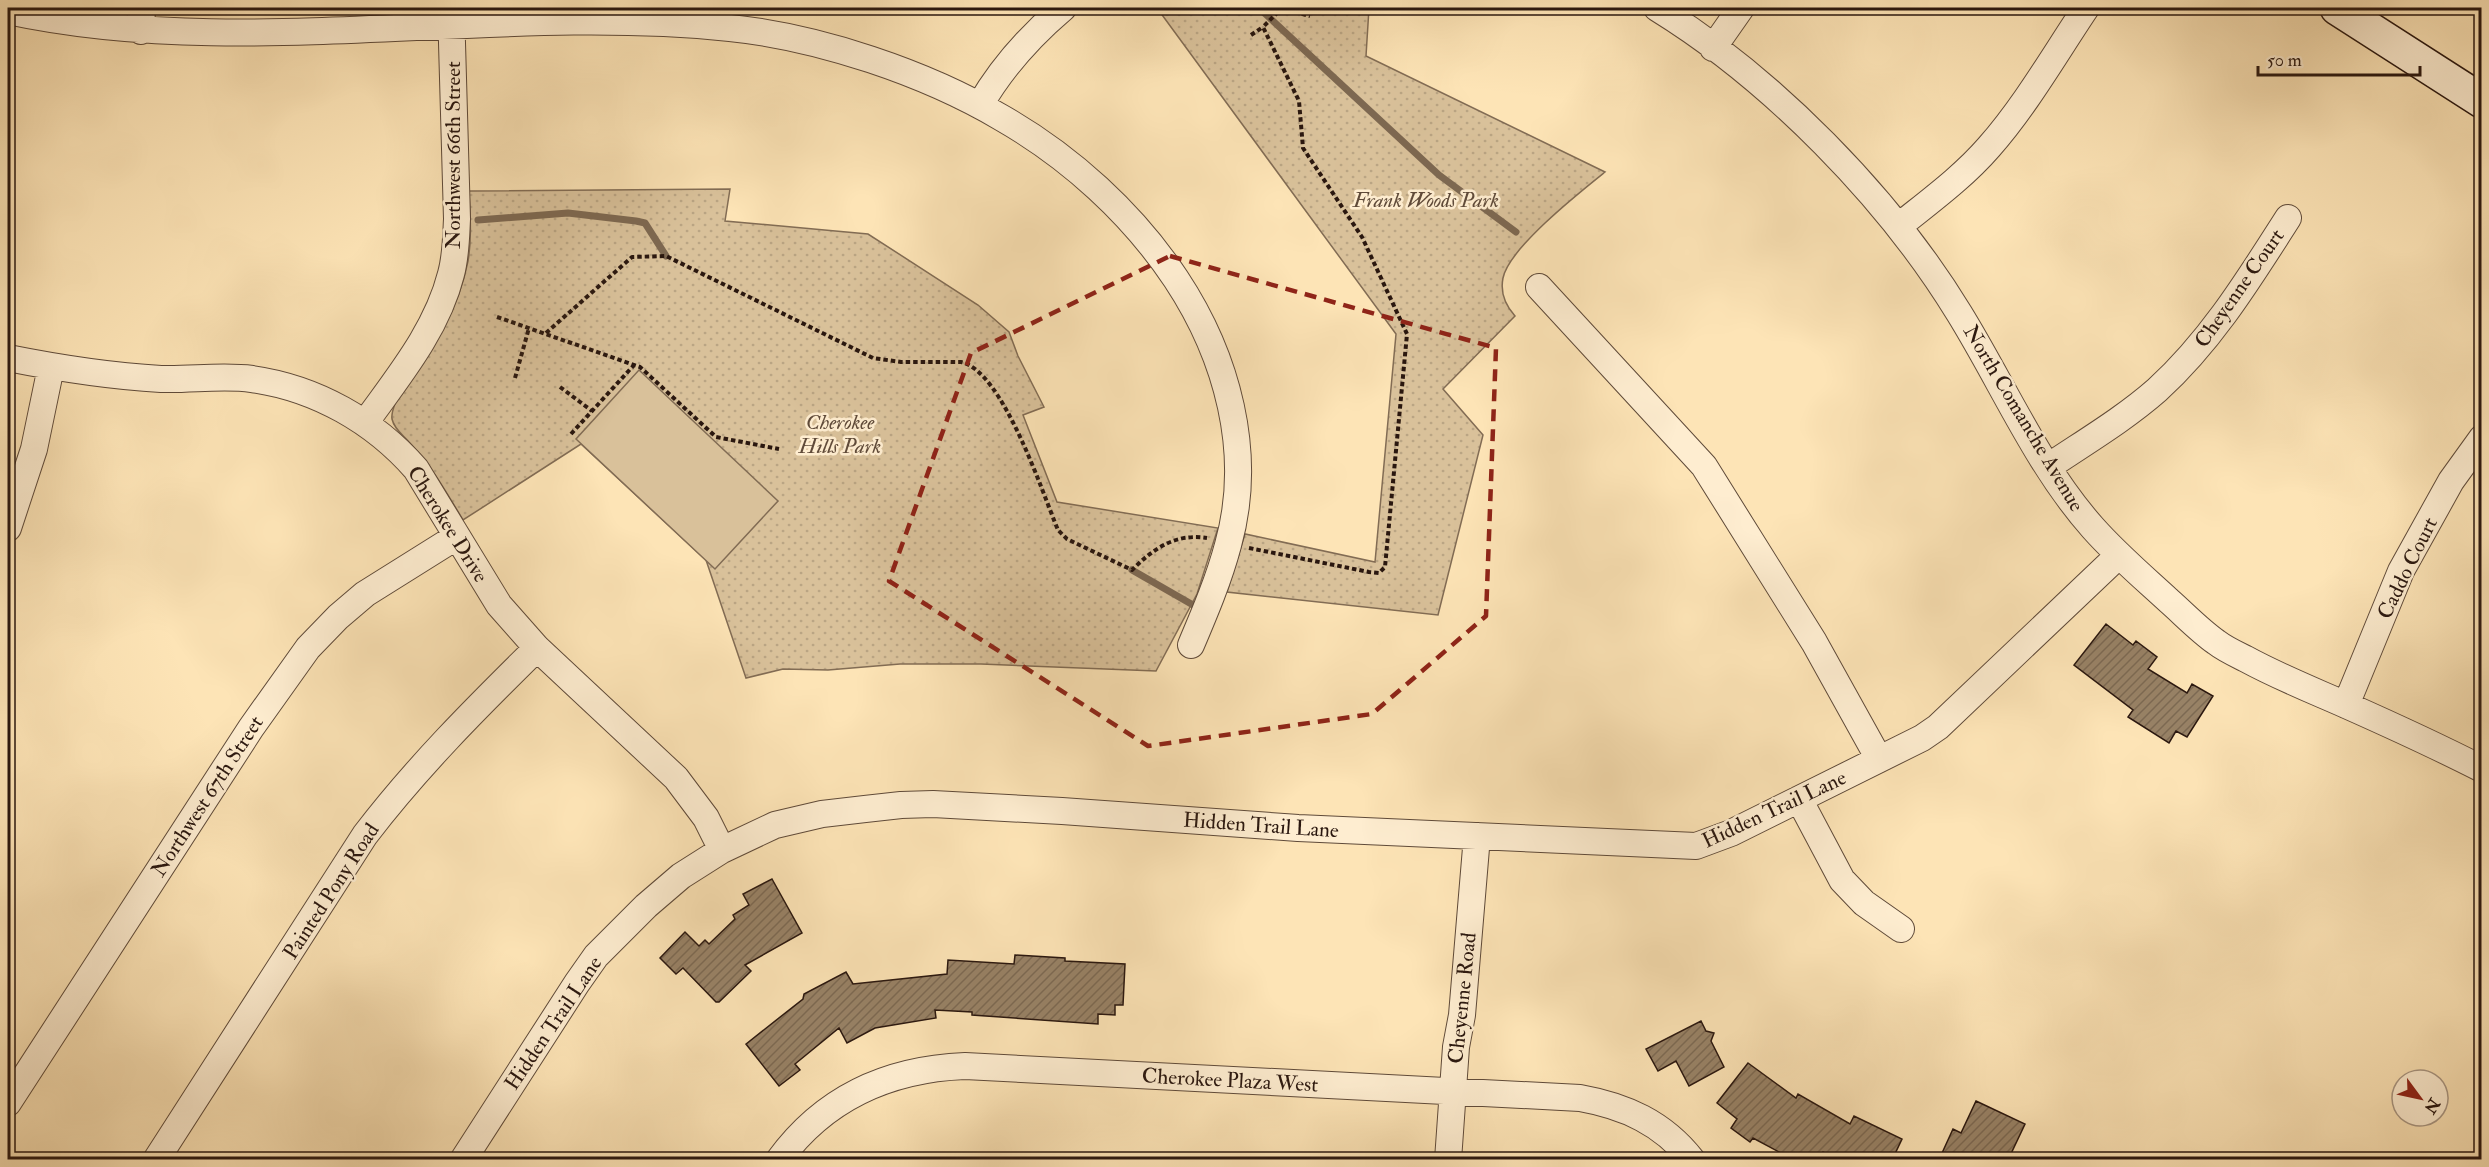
<svg xmlns="http://www.w3.org/2000/svg" width="2489" height="1167" viewBox="0 0 2489 1167" font-family="'IM FELL Double Pica',serif">
<defs>
<pattern id="park-dots" width="8" height="8" patternUnits="userSpaceOnUse" patternTransform="scale(1.5)"><rect width="8" height="8" fill="#d9c19a"/><path d="M2 2h.1M6 6h.1" fill="none" stroke="#baa584" stroke-width="1.8" stroke-linecap="round"/></pattern>
<pattern id="building-hatch" width="6" height="6" patternUnits="userSpaceOnUse" patternTransform="scale(1.5)"><rect width="6" height="6" fill="#988266"/><path d="M-1 1l2-2M0 6l6-6M5 7l2-2" fill="none" stroke="#7c6952"/></pattern>
</defs>
<rect width="100%" height="100%" fill="#fde4b6"/>
<filter id="stains"><feTurbulence type="fractalNoise" baseFrequency=".00333" numOctaves="4"/><feColorMatrix values="0 0 0 0 .2 0 0 0 0 .09 0 0 0 0 .02 0 0 0 .5 -.17"/></filter>
<radialGradient id="worn" r=".72"><stop offset=".6" stop-color="#630" stop-opacity="0"/><stop offset="1" stop-color="#630" stop-opacity=".3"/></radialGradient>
<path fill="url(#park-dots)" stroke="#826c54" stroke-width="1.5" d="M1157,8H1369L1366,56L1605,172C1580,192 1509,248 1503,278C1500,293 1505,305 1515,316L1443,389L1483,435L1438,615L1227,592L1245,534L1375,562L1396,334Z
M730,189L725,221L868,234L978,305L1009,332L1018,356L1044,407L1023,415L1057,502L1218,528L1197,594L1156,671L981,664H900L828,670L783,669L746,678L706,560L581,444L463,520C447,493 431,465 409,442C403,435 394,429 392,419C391,413 394,407 396,401C427,355 457,317 468,261C472,239 470,214 469,191Z"/>
<path fill="#d9c19a" stroke="#826c54" stroke-width="1.5" d="M639,370L778,501L715,569L576,439Z"/>
<g fill="none" stroke-linecap="round" stroke-linejoin="round">
<path stroke="#7d6851" stroke-width="7" d="M1259,8L1439,175L1516,232
M478,220L568,213L636,221L645,223L666,256
M1132,570L1200,609"/>
</g>
<path fill="url(#building-hatch)" stroke="#2a170f" stroke-width="1.5" d="M2106,624L2133,645L2136,641L2157,657L2148,669L2187,693L2192,684L2213,696L2187,737L2176,731L2169,743L2128,717L2133,710L2074,665Z
M772,879L802,933L745,965L751,971L719,1002H716L683,968L676,974L660,958L685,932L699,946L705,940L709,944L735,919L733,915L749,905L743,894Z
M1015,955L1065,958V961L1125,964L1123,1005H1115V1015L1098,1014V1024L972,1015V1012L935,1010L936,1018L875,1028L847,1043L839,1028L795,1064L800,1070L779,1086L746,1044L803,999L804,994L846,972L853,984L947,974L948,960L1014,964Z
M1701,1021L1706,1031L1714,1033L1711,1041L1724,1067L1689,1086L1676,1061L1658,1071L1646,1049Z
M1748,1063L1796,1098L1798,1094L1850,1124L1854,1116L1902,1139L1892,1160H1840L1823,1152L1819,1160H1794L1753,1138L1750,1142L1731,1128L1737,1119L1717,1103Z
M1976,1101L2025,1124L2008,1160H1951V1157L1942,1153L1953,1129L1961,1133Z"/>
<g fill="none" stroke-linecap="round" stroke-linejoin="round">
<defs>
<path id="street" d="M1657,8C1772,79 1888,197 1959,313C2003,384 2037,465 2093,528C2116,554 2143,577 2168,600C2184,614 2199,630 2216,642C2225,649 2236,654 2246,659C2279,677 2312,690 2346,705C2391,725 2437,746 2482,769
M8,11C245,62 490,3 730,28C819,37 926,73 1002,118C1070,157 1132,213 1176,279C1227,356 1254,453 1228,545C1219,579 1205,612 1191,645
M141,31L142,8
M1713,48L1741,8
M980,105C1002,67 1030,36 1063,8
M1899,226C1930,201 1963,177 1989,147C2026,105 2055,54 2086,8
M1539,287L1704,466L1814,642L1879,759
M8,358C58,368 109,376 161,379C191,380 222,375 252,379C316,388 374,421 416,469L499,605L537,648L676,778L706,818L722,850
M365,423C398,377 437,330 451,274C456,256 456,238 457,219L451,8
M2048,467C2085,442 2124,419 2157,390C2211,341 2249,279 2288,218
M8,528L34,449L51,367
M2346,705L2401,571L2451,481L2482,438
M1799,799L1842,880L1864,903L1901,929
M8,1103L251,728L308,648L338,617L365,594L456,537
M156,1160L365,835C417,767 476,708 537,648
M463,1160L577,983L596,956L646,906L681,876L722,850L775,825L822,814L865,809L901,805L933,804L1062,811L1298,828L1696,846L1731,833L1922,738L1938,727L2119,555
M779,1160C825,1097 890,1069 965,1066L1580,1098C1625,1106 1663,1123 1692,1160
M1448,1160L1456,1047L1462,1015L1477,836"/>
<path id="secondary" d="M2337,8L2482,101"/>
</defs>
<use href="#street" stroke="#5f4a39" stroke-width="28"/>
<use href="#secondary" stroke="#2a170f" stroke-width="36"/>
<path stroke="#2a170f" stroke-width="4" stroke-dasharray="4.5 3" stroke-linecap="butt" d="M1280,8L1310,16
M1251,35L1263,27
M497,317L640,367L716,437L779,449
M546,333L632,257L666,256L873,358L901,362H961C1003,371 1042,492 1058,530L1067,539L1132,570C1153,549 1175,533 1207,538
M515,378L529,328
M560,387L592,411
M571,434L634,365
M1249,548L1369,572L1379,573L1385,567L1407,334L1362,237L1303,148L1299,101L1263,27L1278,12L1280,8"/>
<use href="#street" stroke="#feedd0" stroke-width="26"/>
<use href="#secondary" stroke="#feedd0" stroke-width="33"/>
</g>
<path fill="none" stroke="#8f2418" stroke-width="4.5" stroke-dasharray="12 8" stroke-linejoin="round" d="M1170,256L1496,348L1486,616L1372,714L1148,746L889,581L971,353Z"/>
<g text-anchor="middle" stroke-width="5" stroke-linejoin="round" paint-order="stroke">
<g font-size="21" fill="#2a170f" stroke="#feedd0">
<text transform="translate(453 155) rotate(-90)" y="7">Northwest 66th Street</text>
<text transform="translate(2239 288) rotate(-55)" y="7">Cheyenne Court</text>
<text transform="translate(2024 418) rotate(59)" y="7">North Comanche Avenue</text>
<text transform="translate(448 524) rotate(58)" y="7">Cherokee Drive</text>
<text transform="translate(2407 568) rotate(-64)" y="7">Caddo Court</text>
<text transform="translate(207 796) rotate(-57)" y="7">Northwest 67th Street</text>
<text transform="translate(1774 809) rotate(-25)" y="7">Hidden Trail Lane</text>
<text transform="translate(1261 825) rotate(4)" y="7">Hidden Trail Lane</text>
<text transform="translate(331 891) rotate(-57)" y="7">Painted Pony Road</text>
<text transform="translate(1462 998) rotate(-84)" y="7">Cheyenne Road</text>
<text transform="translate(553 1023) rotate(-56)" y="7">Hidden Trail Lane</text>
<text transform="translate(1230 1080) rotate(3)" y="7">Cherokee Plaza West</text>
</g>
<g font-size="21" font-style="italic" fill="#5f4a39" stroke="#feedd0">
<text x="1426" y="207">Frank Woods Park</text>
<text x="840" y="429">Cherokee<tspan x="840" dy="24">Hills Park</tspan></text>
</g>
</g>
<rect width="2489" height="1167" fill="none" stroke="#fde4b6" stroke-width="30"/>
<rect x="9" y="9" width="2471" height="1149" fill="none" stroke="#2a170f" stroke-width="3"/>
<rect x="15" y="15" width="2459" height="1137" fill="none" stroke="#2a170f" stroke-width="1.5"/>
<g transform="translate(2420 1098) rotate(123)"><circle r="28" fill="#feedd0" stroke="#a99783" stroke-width="1.5"/>
<path d="M0-4.5L10 22L0 15L-10 22Z" fill="#8f2418"/>
<text y="-9" font-size="16" font-weight="bold" text-anchor="middle" fill="#2a170f">N</text>
</g>
<path d="M2258 66v9h162v-9" fill="none" stroke="#2a170f" stroke-width="3"/>
<text x="2267" y="66" font-size="18" fill="#2a170f" stroke="#feedd0" stroke-width="4.5" paint-order="stroke">50 m</text>
<rect width="100%" height="100%" filter="url(#stains)"/>
<rect width="100%" height="100%" fill="url(#worn)"/>
</svg>
